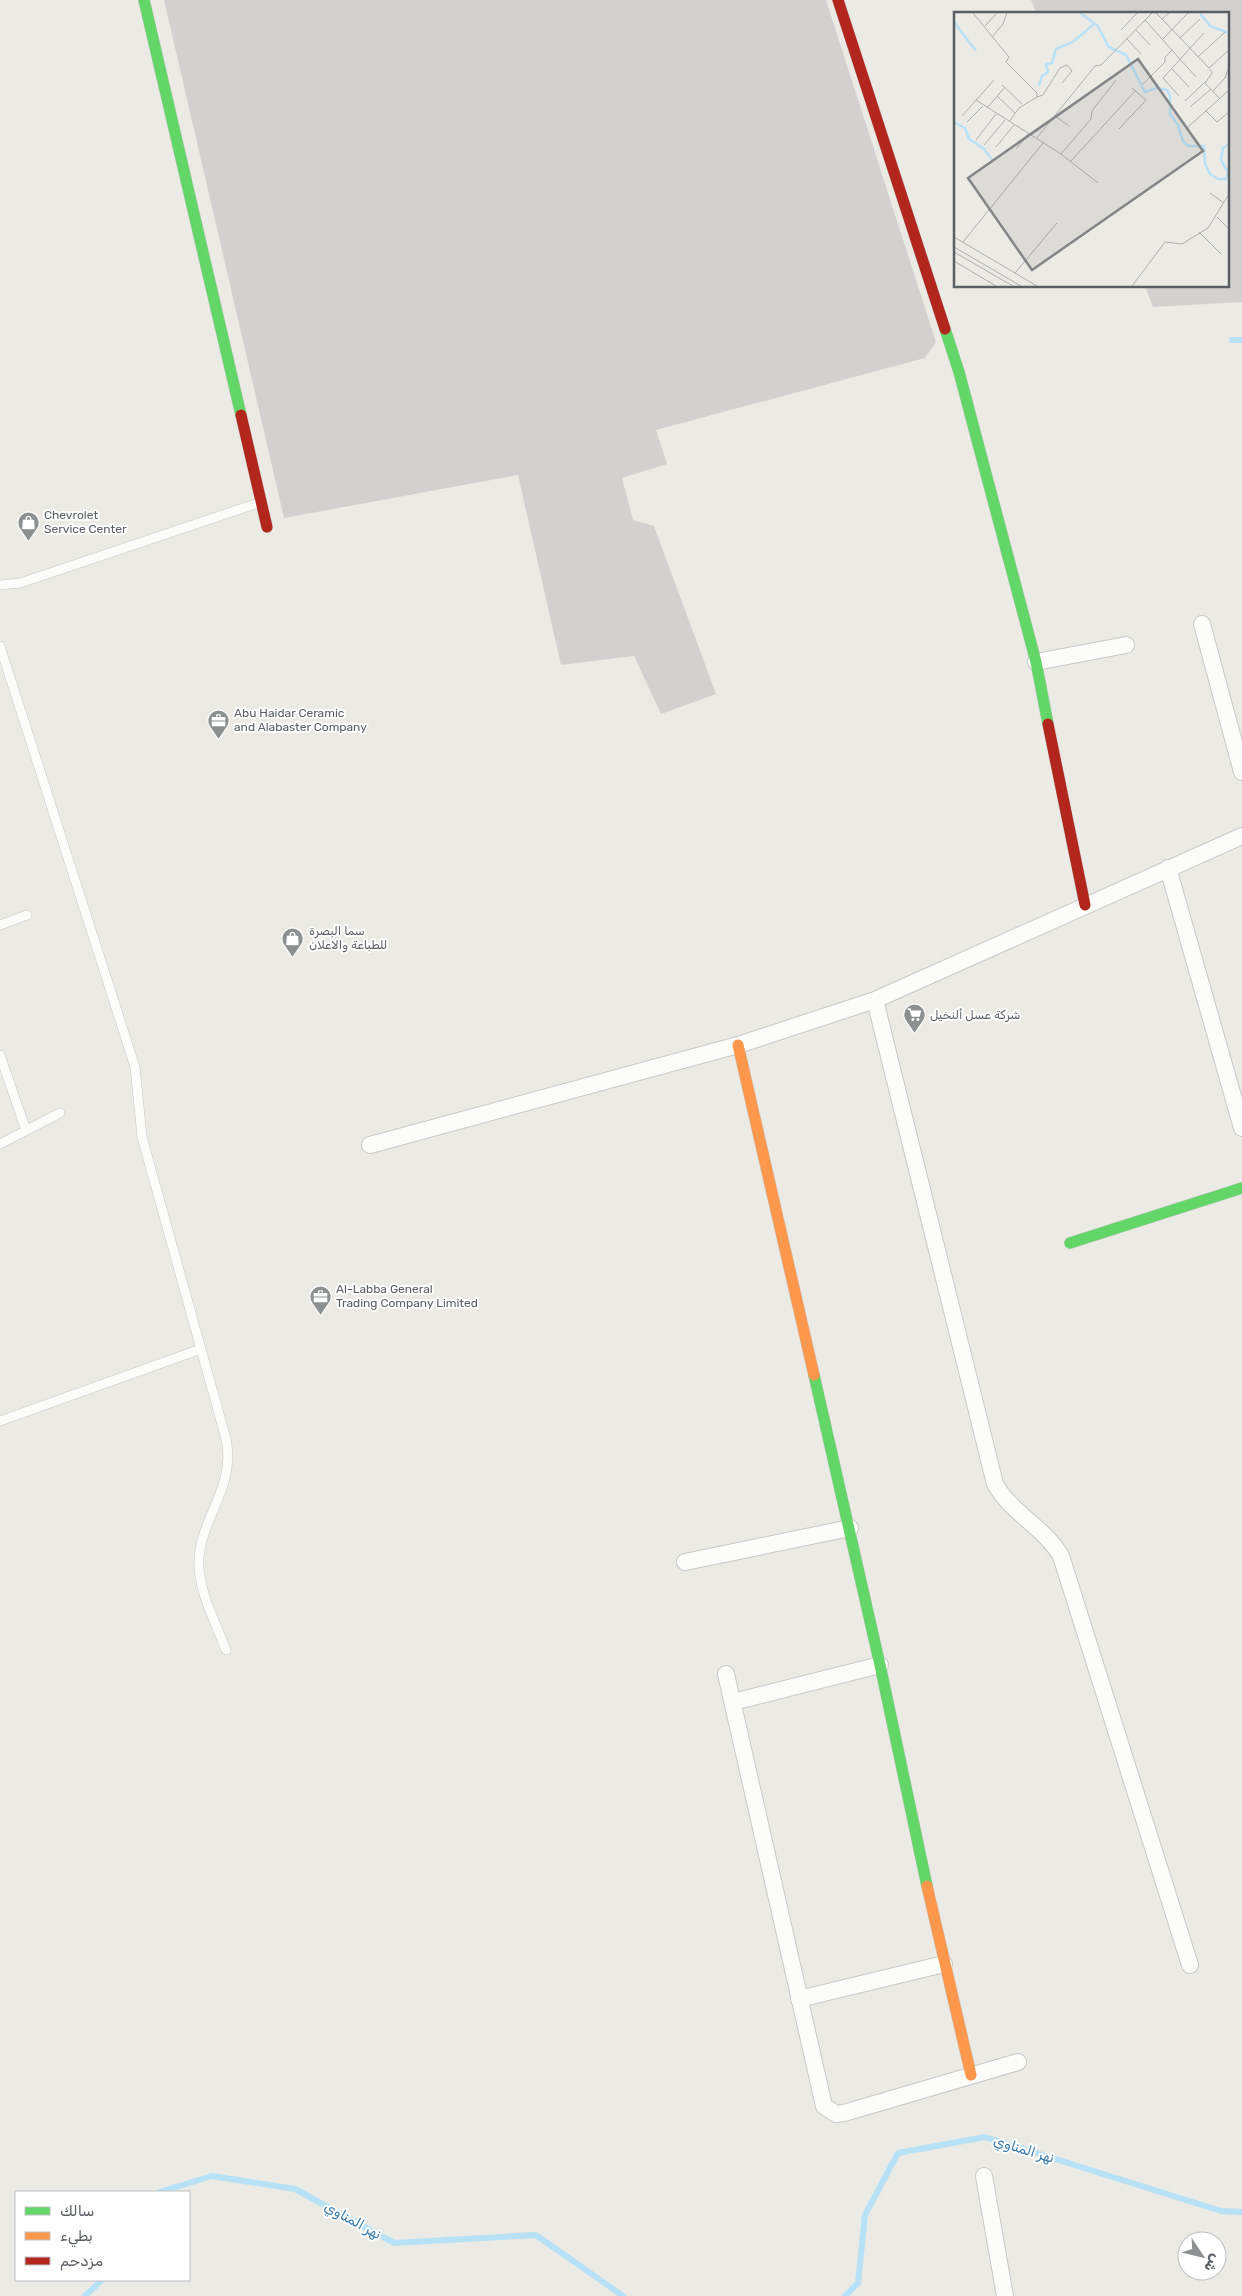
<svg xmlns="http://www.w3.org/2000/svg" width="1242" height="2296" viewBox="0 0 1242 2296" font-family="Rubik,'Noto Naskh Arabic',sans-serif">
<rect width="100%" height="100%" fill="#ebeae5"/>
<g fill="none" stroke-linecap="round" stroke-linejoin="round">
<path stroke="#b7e1f7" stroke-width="6" d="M1232,340H1242
M159,2192L212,2176L295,2189L394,2243L536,2235L623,2296
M85,2296L102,2280
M845,2296L858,2283L865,2215L898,2153L985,2137L1221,2211L1242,2212"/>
</g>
<path fill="#d3d1cf" d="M164,0H826L936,342L925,358L656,430L667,464L622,478L633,520L654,526L716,694L661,714L634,656L561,665L518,475L284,518Z
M1031,0H1242V302L1153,307L1145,286H1228V14H1037Z"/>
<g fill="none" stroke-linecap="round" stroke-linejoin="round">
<defs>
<path id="lane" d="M0,585L20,583L47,574L261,502
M0,646L135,1067L142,1137L226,1439C236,1487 202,1515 199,1559C197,1589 216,1623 226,1650
M0,925L27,915
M0,1055L26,1130
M0,1144L60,1113
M0,1421L201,1349"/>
<path id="street" d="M1202,624L1242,772
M1036,662L1126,645
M1168,868L1242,1128
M875,1000L995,1484C1011,1513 1044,1527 1061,1556L1190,1965
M370,1145L738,1045L875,1000L1242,836
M685,1562L850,1528
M726,1674L824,2106L836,2114L844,2113L1018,2062
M733,1702L880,1665
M799,1999L944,1964
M984,2176L1005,2296"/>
<path id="fast" d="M144,0L241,415
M945,329L959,372L1036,662L1048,724
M1070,1243L1242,1188
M814,1375L880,1665L927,1886"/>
<path id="slow" d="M738,1045L814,1375
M927,1886L971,2075"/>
<path id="jam" d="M838,0L945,329
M241,415L267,527
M1048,724L1085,905"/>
</defs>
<use href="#lane" stroke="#c8c8c7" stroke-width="10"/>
<use href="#street" stroke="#c8c8c7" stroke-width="18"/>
<use href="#fast" stroke="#c7c7c6" stroke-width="12"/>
<use href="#slow" stroke="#c7c7c6" stroke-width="12"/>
<use href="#jam" stroke="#c7c7c6" stroke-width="12"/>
<use href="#lane" stroke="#fcfcfb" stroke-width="9"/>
<use href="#street" stroke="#fcfcfb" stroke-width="16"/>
<use href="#fast" stroke="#63d668" stroke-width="11"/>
<use href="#slow" stroke="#ff974d" stroke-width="11"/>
<use href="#jam" stroke="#b3261e" stroke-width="11"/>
</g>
<defs>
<symbol id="shop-pin" viewBox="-11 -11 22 30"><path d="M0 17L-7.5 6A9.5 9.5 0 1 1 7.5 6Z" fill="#8d9091" stroke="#fff"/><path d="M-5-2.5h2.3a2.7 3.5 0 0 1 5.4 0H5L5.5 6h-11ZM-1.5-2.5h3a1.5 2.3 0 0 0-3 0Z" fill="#fff"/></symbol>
<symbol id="office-pin" viewBox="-11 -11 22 30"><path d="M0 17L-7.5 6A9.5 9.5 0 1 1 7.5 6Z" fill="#8d9091" stroke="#fff"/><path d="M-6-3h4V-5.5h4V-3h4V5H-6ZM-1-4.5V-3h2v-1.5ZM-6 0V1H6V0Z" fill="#fff"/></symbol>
<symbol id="supermarket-pin" viewBox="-11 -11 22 30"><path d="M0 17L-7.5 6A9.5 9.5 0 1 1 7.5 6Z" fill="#8d9091" stroke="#fff"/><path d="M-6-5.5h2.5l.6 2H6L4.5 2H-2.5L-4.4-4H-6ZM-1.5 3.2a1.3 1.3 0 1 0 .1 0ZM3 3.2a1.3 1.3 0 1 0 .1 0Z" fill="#fff"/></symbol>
</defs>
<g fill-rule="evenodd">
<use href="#shop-pin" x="16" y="510" width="25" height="34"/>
<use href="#office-pin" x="206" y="708" width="25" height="34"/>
<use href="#shop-pin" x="280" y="926" width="25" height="34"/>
<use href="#supermarket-pin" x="902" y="1002" width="25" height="34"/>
<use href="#office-pin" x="308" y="1284" width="25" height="34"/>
</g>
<g text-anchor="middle" stroke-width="4" stroke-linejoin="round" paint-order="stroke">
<g font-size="12" fill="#5a5f64" stroke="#fff" text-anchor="start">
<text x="44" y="519">Chevrolet<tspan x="44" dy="14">Service Center</tspan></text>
<text x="234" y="717">Abu Haidar Ceramic<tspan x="234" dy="14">and Alabaster Company</tspan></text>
<text x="309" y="935">سما البصرة<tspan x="309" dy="14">للطباعة والاعلان</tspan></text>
<text x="930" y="1019">شركة عسل ألنخيل</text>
<text x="336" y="1293">Al-Labba General<tspan x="336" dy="14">Trading Company Limited</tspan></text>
</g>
<g font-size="14" font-style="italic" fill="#367aad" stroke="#fff">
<text transform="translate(1024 2149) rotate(17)" y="5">نهر المناوي</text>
<text transform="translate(353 2220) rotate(29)" y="5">نهر المناوي</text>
</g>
</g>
<g transform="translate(954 12)">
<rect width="275" height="275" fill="#ebeae5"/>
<path fill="none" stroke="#b7e1f7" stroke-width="2.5" d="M126,1L143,13L155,35L172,43L191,80L203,76L213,78L216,83V102L224,113L229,129L234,134H250L251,152L256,162L264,167H272L274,160L267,148L269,136L275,132M246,1L256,14L275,21M0,10L22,39M85,74L88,64L94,60L92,52L98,51L102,37L119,30L140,12M0,110L11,116L15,127L30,137L39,149"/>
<path fill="none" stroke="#adaead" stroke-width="1" d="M19,1L55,45L52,50L83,81V85L65,96L55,110M202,1L208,7L215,1M208,7L255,56L275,38M191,8L242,65M31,14L43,1M167,18L183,1M182,18L196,33M38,25L49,12L53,1M226,26L246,7M173,27L187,42M208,28L234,1M244,45L271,20M218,57L235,75M256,57L258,61L251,71L265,86M189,72L211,50V45L218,38M48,73L68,92M259,79L271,66L275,54M43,84L61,101M225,84L209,66L250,21M83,85L89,83L106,56L113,53L118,59L108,71M22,88L107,142L144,171M231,89L251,70M236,95L257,77M33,96L51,75M252,99L263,110L275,100M8,104L40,68M101,104L115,114M13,110L29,94M233,116L275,78M165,117L192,88L178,76M82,127L141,54L147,53L198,1M22,128L42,102M30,133L51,108M42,135L60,113M62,137L74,122M107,142L137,107L138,99L162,68M117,149L182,78M256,181L270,191M263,205L275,217M245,220L267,242M0,225L83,274M9,230L89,131M0,235L67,274M0,240L59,274M0,249L42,274M61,261L103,211M178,274L211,230L228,232L254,216L275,182"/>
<path fill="#838688" fill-opacity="0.15" stroke="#838688" stroke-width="2.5" d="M184,47L249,139L78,258L14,166Z"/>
<rect width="275" height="275" fill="none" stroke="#5a5f64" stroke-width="2.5"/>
</g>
<rect x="15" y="2191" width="175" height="90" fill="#ffffff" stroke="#bdbfc1"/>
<rect x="25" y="2207" width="25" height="8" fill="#63d668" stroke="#bdbfc1"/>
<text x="60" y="2216" font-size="15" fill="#5a5f64">سالك</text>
<rect x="25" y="2232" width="25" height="8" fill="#ff974d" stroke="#bdbfc1"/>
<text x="60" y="2241" font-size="15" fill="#5a5f64">بطيء</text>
<rect x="25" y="2257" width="25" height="8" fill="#b3261e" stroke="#bdbfc1"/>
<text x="60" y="2266" font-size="15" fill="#5a5f64">مزدحم</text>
<g transform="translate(1202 2256) rotate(125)"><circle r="24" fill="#ffffff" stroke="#bdbfc1"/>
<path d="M0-4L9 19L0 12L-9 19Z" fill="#8d9091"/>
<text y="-8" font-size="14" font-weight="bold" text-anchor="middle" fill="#5a5f64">ش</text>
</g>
</svg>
